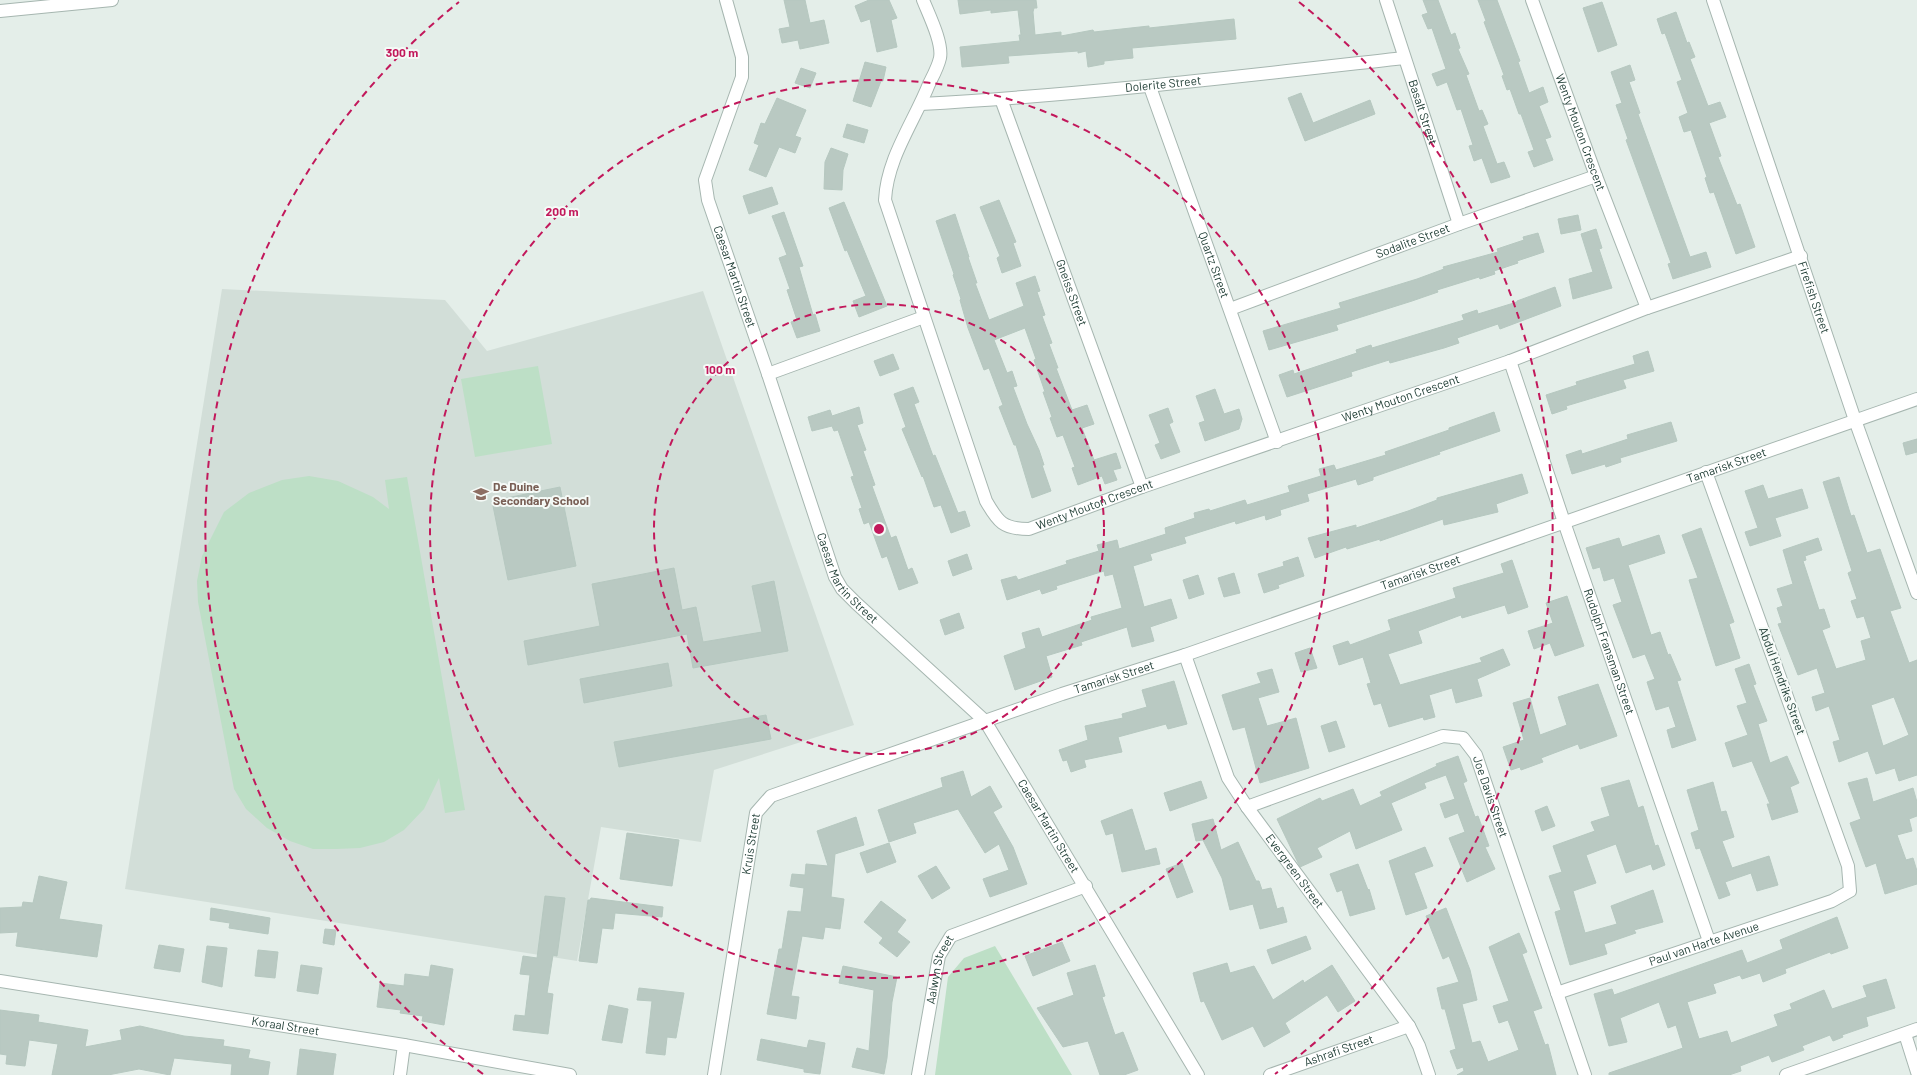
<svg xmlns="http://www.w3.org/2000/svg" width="1917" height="1075" viewBox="0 0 1917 1075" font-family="Barlow,sans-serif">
<rect width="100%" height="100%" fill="#e4eee9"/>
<path fill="#d2ded8" d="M222,289L445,300L487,351L703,291L854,725L714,770L701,842L601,827L577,961L125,889Z"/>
<path fill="#bddfc6" d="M538,366L552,444L475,457L461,379Z
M309,476L338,481L373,497L389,509L385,480L407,477L465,810L445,813L439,778L424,809L404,830L384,842L360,848L336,849H313L290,841L267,828L246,809L234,789L198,602L197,581L202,556L224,512L249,493L282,480Z
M995,946L1072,1075H935L948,977L964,958Z"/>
<path fill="#b9c9c2" stroke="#b6c8c0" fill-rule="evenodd" d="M784,0H805L810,23L824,20L829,43L800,49L798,40L782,43L779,29L790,27Z
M869,0H889L897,18L891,20L897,47L877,52L870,19L861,22L855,6Z
M958,0H1036L1037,8H1034L1033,12L1035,35L1061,32V36L1093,30L1094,32L1149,26V28L1234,19L1236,39L1132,48L1133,58L1104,61V64L1088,67L1086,51L1078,53V51L1008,56L1009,63L962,67L960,47L1020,41L1019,35H1021L1018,10L991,13V10L960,14Z
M1423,0H1438L1451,35L1455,33L1460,48L1458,49L1469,74L1466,75L1479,111L1482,110L1488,124L1483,126L1497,164L1504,162L1510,177L1491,183L1482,158L1474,161L1469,146L1473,145L1461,109L1457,110L1447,82L1437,86L1432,74L1446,69L1432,28L1428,29L1422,15L1428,13Z
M1478,0H1497L1520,61L1518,62L1529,93L1543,87L1548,102L1539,106L1551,137L1545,139L1553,160L1534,167L1528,152L1534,150L1521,114H1519L1510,89L1507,90L1502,76L1504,75L1484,22L1486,21Z
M1602,2L1617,45L1598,52L1583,8Z
M1676,12L1687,43L1689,42L1695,57L1690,59L1708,106L1720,102L1726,117L1709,123L1721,156L1718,157L1737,205L1740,204L1755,247L1736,254L1714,192L1710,193L1705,178L1707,177L1691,130L1684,132L1679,117L1688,113L1677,82L1682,80L1665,33L1662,34L1657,19Z
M865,62L886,67L883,81H881L871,107L853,101Z
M1630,65L1635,80L1629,82L1640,113L1638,114L1690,257L1706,252L1711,267L1673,279L1668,264L1671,263L1626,140L1628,139L1616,105L1622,103L1611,72Z
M801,68L816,73L810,88L795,83Z
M1301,93L1313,123L1370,100L1375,114L1305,141L1288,98Z
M777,98L806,110L795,136L801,138L795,153L779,147L766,177L749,170L759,145L754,143L761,123L765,124Z
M847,124L868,130L864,143L843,137Z
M831,148L848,154L843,170L842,190L824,189L825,162Z
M772,187L778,204L749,214L743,196Z
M999,200L1016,242L1013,243L1021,266L1002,273L997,258L1000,256L980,207Z
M844,202L887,306L859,317L853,301L866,296L847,250L845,251L829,208Z
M784,212L803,266L799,267L813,315L815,314L820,331L797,338L791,322L797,320L787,290L790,289L779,258L787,255L772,216Z
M955,214L969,257H968L977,283H975L989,320L1024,306L1016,283L1035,276L1040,291L1037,292L1045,315L1042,316L1052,343L1049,344L1058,368H1056L1072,410L1087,405L1094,424L1082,428L1094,460L1116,453L1121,468L1113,470L1117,480L1105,484L1102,476L1078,485L1072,468L1075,467L1063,435L1057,437L1050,418L1052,417L1043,392H1045L1034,360L1036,359L1025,328L994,340L1007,373L1012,371L1017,386L1013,387L1027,424L1039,450L1044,465H1042L1051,491L1032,498L1016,445H1014L999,407L1003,405L989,368L984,370L968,328L960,300L961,299L953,275L954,274L936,221Z
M1578,215L1581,230L1561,234L1558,219Z
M1596,229L1602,248L1599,249L1612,288L1573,299L1569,279L1593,272L1581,234Z
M1538,233L1544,252L1517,261L1518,263L1494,271L1495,274L1480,279L1479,277L1437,290L1438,292L1412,301L1336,325L1338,330L1269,350L1263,331L1341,308L1339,303L1417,279L1444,269L1443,267L1498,252L1497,249L1524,240L1523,237Z
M1555,287L1561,306L1500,329L1498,324L1457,338L1459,343L1444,348L1390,363L1389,360L1351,372L1352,376L1287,397L1279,375L1293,370L1294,374L1357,353L1356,350L1371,345L1372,348L1464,320L1462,315L1477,310L1478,314L1517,302V301Z
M1648,351L1654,371L1623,380L1626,388L1566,406L1567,409L1552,414L1546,395L1577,385L1576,382L1635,364L1633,356Z
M893,354L899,369L880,376L874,361Z
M913,387L919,402L914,404L933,456L935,455L958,513L965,511L970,526L951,533L941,505L934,507L923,476L922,477L902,429L906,427L894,394Z
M1215,389L1224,414L1239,409L1242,419L1239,429L1205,441L1199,423L1205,421L1196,396Z
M859,407L863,423L857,425L866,450L863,451L875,485L872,486L891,538L896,536L908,570L912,568L918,583L899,590L887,556L882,558L869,522L864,524L859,509L862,508L851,477L854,476L838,430L834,431L832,426L812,431L808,417L830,410L832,416Z
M1168,408L1173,422L1169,424L1180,452L1161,459L1155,445L1160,443L1149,415Z
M1494,412L1500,431L1439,452L1440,454L1373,477V480L1358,485L1356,479L1307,494L1309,501L1280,510L1281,515L1266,520L1265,515L1236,524L1235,521L1184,537L1186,543L1150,554L1152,560L1133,566L1144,607L1171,599L1177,618L1150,627L1154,641L1132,647L1127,627L1081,642L1082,645L1046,656L1052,677L1015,690L1004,656L1026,648L1022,633L1039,628L1042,637L1092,620L1091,617L1122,608L1113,574L1105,576L1104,571L1056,586L1057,589L1042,594L1040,589L1007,600L1001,580L1016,576L1018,580L1067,564L1066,561L1099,551L1097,545L1117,540L1119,549L1166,534L1165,528L1195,518L1194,513L1209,509L1210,511L1245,500L1247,505L1290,492L1288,486L1321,476L1319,469L1334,465L1336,470L1386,455L1385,452L1449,430V428Z
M1671,422L1677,441L1620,458L1621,462L1606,467L1605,464L1572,474L1566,455L1581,450L1582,454L1628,439L1627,435Z
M1917,439V452L1906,455L1903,443Z
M1522,474L1528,493L1496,504L1498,512L1444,525L1443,519L1380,541V539L1347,549L1346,547L1315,558L1308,538L1356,525V528L1408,511L1437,500V498Z
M1839,477L1851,516L1854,515L1867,553L1880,549L1901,608L1890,611L1909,663L1917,660V775L1899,781L1895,768L1876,774L1868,751L1839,762L1833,742L1840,740L1829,706L1816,711L1812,697L1825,693L1817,668L1798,675L1778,624L1782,623L1777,608L1783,606L1777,589L1793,584L1783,550L1818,538L1822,550L1805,556L1806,560L1803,561L1819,610L1824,609L1830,627L1822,630L1836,669L1866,660L1861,641L1871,638L1864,616L1857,618L1851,601L1857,599L1848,573L1852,571L1823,482ZM1894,697L1909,735L1883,746L1871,705Z
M1763,485L1768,499L1802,489L1808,508L1775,518L1781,536L1750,546L1745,532L1758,528L1745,491Z
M560,487L576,566L508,580L492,501Z
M1701,528L1734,622L1729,624L1740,658L1716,666L1689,580L1698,578L1682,535Z
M1659,535L1665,553L1628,565L1651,635L1660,632L1668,655L1670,654L1681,680L1677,681L1696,740L1672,748L1667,730L1676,727L1669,706L1656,710L1647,682L1655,679L1645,654L1633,658L1613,605L1622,602L1614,578L1604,581L1600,567L1593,569L1586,548L1619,538L1622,547Z
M967,554L972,569L953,576L948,561Z
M1298,557L1304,576L1278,585L1279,588L1264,593L1258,574L1284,566L1283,562Z
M1512,560L1528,607L1508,614L1505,605L1462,618L1461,615L1418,631L1422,643L1388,654L1400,685L1482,662L1480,658L1503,649L1510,665L1477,679L1482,696L1456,703L1452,688L1429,695L1435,717L1424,720L1423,717L1389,727L1381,703L1374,705L1367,684L1371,683L1363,657L1339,665L1333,646L1348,641L1350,645L1391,630L1388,620L1456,598L1453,588L1504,573L1501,564Z
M674,568L682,610L696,607L703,642L762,632L752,586L774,581L788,651L693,668L687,634L528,665L524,641L600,626L592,584Z
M1234,573L1240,593L1224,597L1218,578Z
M1198,575L1204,594L1189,599L1183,580Z
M1567,596L1584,646L1555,656L1550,643L1534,649L1528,631L1553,623L1546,603Z
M959,613L964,628L945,635L940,620Z
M1310,648L1317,668L1301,672L1295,653Z
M668,663L672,686L584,703L580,679Z
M1749,664L1756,684L1753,685L1767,721L1758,724L1770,763L1787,756L1799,783L1790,787L1798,812L1772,820L1767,804H1770L1752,761L1733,767L1725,743L1748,735L1737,706L1747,703L1735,669Z
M1272,669L1279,692L1258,698L1267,726L1296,718L1309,768L1260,783L1245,727L1233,730L1222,695L1261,683L1257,673Z
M1174,681L1187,724L1168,729L1166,724L1118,737L1122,752L1084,760L1086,767L1071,772L1067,760L1063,761L1059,750L1088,740L1085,726L1123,718L1122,714L1147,707L1142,690Z
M1598,684L1617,736L1580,749L1578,744L1541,758L1543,762L1521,770L1520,767L1511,770L1503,747L1524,740L1513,703L1530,698L1540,735L1567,725L1558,697Z
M766,715L771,739L619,767L614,742Z
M1336,721L1345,747L1329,752L1321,726Z
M1458,756L1467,781L1463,783L1475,817L1478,816L1489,846L1485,847L1495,869L1467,882L1449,838L1465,832L1458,813L1445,818L1440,804L1455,799L1446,775L1424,783L1426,788L1391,803L1402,830L1356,849L1350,831L1317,848L1322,857L1300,867L1277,819L1320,798L1322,801L1353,789L1360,806L1382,796L1380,792L1437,766L1436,764Z
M963,771L971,797L990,786L1002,807L993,812L1013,847L1027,884L990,897L983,879L1009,870L999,844L985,853L958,809L913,823L916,833L889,842L878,810L943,787L941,778Z
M1867,778L1873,802L1913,788L1917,802V816L1909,819L1912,831L1897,835L1906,860L1913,858L1917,871V884L1885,894L1876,863L1866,867L1850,823L1861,819L1848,783Z
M1629,780L1638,808L1643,806L1655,846L1658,845L1665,865L1653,870L1651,864L1626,873L1616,844L1586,855L1596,883L1573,891L1585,933L1617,924L1611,906L1653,890L1663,922L1634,930L1636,933L1604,944L1607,954L1570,965L1555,912L1561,910L1549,876L1562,872L1553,846L1595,831L1591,822L1610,816L1601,788Z
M1201,781L1207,798L1170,811L1164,793Z
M1713,782L1721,812L1726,811L1734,837L1722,841L1732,868L1769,856L1778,885L1757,891L1751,873L1725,882L1730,895L1719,899L1700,848L1696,849L1691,833L1699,830L1687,790Z
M1547,806L1555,826L1542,831L1535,811Z
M1132,809L1145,851L1156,848L1160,864L1122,872L1113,833L1106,835L1101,821Z
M856,817L864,845L835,854L831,897L844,899L840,929L825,927L823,939L802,936L791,996L799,997L796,1019L767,1014L779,949H782L788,911L801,912L804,888L790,886L792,874L805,875L806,864L828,866L817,831Z
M1213,819L1221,850L1238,842L1256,881H1259L1262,890L1271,888L1277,909L1283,907L1287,922L1260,929L1253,904L1230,910L1222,878L1203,840L1196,841L1192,824Z
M627,833L679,840L672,886L620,879Z
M889,843L896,862L867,873L860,853Z
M1425,847L1433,866L1414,873L1427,908L1406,915L1389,861Z
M1182,863L1193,892L1177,898L1166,869Z
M1358,864L1368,890L1369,889L1375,909L1350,916L1342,890L1337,892L1330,874Z
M936,866L950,888L932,899L918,876Z
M39,876L67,882L59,919L102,925L97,957L16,946L18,932L0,933V908L22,907L23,902L33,903Z
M545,896L565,898L557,956L553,955L547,993L553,994L548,1034L513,1030L515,1015L525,1016L530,975L520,974L523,956L537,958Z
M591,898L663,907L662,917L615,913L613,929L602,928L597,963L579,961L588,900H590Z
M881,901L906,920L897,932L910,942L897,957L879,943L883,938L864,922Z
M211,908L270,918L268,934L229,928L230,923L210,920Z
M1446,908L1470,970L1477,1000L1462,1004L1472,1043L1480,1041L1488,1062L1519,1050L1508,1020L1499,1023L1493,1006L1509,1001L1489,947L1519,933L1527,952L1522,954L1542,1008L1533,1011L1545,1045L1548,1044L1556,1075H1457L1464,1071L1463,1067L1457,1069L1450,1051L1456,1049L1445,1009H1442L1437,988L1459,982L1449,956L1443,959L1426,916Z
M1837,917L1848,948L1831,954L1830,952L1785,969L1786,973L1763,982L1760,973L1742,979L1740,975L1713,984L1716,993L1687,1002L1699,1039L1727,1031L1731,1043L1778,1026L1774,1015L1792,1009L1790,1004L1824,990L1832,1009L1867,997L1863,986L1886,979L1895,1008L1866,1017L1868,1026L1842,1035L1843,1037L1833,1041L1830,1035L1802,1046L1804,1050L1772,1062L1769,1055L1740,1066L1741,1071L1729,1075H1609V1073L1683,1048L1676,1025L1668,1028L1659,1002L1620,1018L1627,1042L1609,1046L1594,994L1612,989L1614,995L1742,950L1747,963L1783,949L1780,940Z
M325,929L336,930L334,945L323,943Z
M1306,936L1311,949L1272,964L1267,950Z
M1062,942L1070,961L1033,976L1025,956Z
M159,945L184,949L180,972L154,968Z
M207,946L227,948L222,987L202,982Z
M258,950L278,952L275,978L255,976Z
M1227,963L1230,973L1254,966L1273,1000L1303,980L1304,983L1332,965L1355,1001L1338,1012L1327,995L1285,1023L1290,1032L1264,1047L1253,1026L1222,1040L1204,1001L1201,1002L1193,973Z
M301,965L322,968L318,994L297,991Z
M431,965L453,969L444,1025L422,1021L423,1016L400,1013L401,1010L377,1007L380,983L404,986L405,974L429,977Z
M1095,965L1105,996L1102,997L1115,1035L1123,1032L1138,1070L1124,1075H1100L1088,1041L1063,1047L1037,1008L1074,995L1067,973Z
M843,966L897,977L892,1002L887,1058L884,1074L852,1067L857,1048L869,1051L874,990L839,983Z
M639,988L684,993L676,1038L667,1037L665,1055L646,1053L652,1001L637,1000Z
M609,1005L628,1009L622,1043L602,1040Z
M0,1010L39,1015L38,1022L88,1030L85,1047L122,1040L120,1030L140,1026L184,1036L224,1040L223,1046L250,1050L248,1058L270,1062L268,1075H231L232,1064L174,1058L170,1075L139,1069L108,1075H52L58,1044L29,1040L25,1066L6,1064L7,1055L0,1054Z
M761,1039L807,1048L809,1040L825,1043L820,1074L804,1072V1069L757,1060Z
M300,1049L336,1054L333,1075H297Z"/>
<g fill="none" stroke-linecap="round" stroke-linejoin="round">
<defs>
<g id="minor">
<path id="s1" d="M726,0L742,57V77L705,180L708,200L768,374L835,577L842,589L856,603L985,721L1198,1075"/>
<path id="s2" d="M923,0C929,15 943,43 940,58C938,67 933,76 929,84C914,122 887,158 885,200L986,501C998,522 1003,529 1029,529L1142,487L1510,361L1647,308L1801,256"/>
<path id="s3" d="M1386,0L1459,224"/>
<path id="s4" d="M1532,0L1596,176L1647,308"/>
<path id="s5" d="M1713,0L1855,420L1917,593"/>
<path d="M0,11L112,0"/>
<path id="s6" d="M1150,87L1277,442"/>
<path id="s7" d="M1001,99L1142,487"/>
<path id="s8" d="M921,104C1083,95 1243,76 1404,58"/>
<path id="s9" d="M1230,309L1459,224L1596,176"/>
<path id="s10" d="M1510,361L1564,522L1709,941"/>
<path d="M768,374L924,317"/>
<path id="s11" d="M1185,655L1228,778L1247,807L1409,1026L1419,1046L1429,1075"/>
<path id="s12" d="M1247,807L1443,736L1463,738L1476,755L1585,1075"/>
<path id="s13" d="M0,981L404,1045L570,1075"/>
<path id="s14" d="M1557,993L1832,901L1850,891L1848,866L1706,472"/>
<path d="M1905,1034L1917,1072"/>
<path d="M400,1075L404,1045"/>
<path id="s15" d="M714,1075L756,813L771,796L1062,694L1185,655L1917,399"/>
<path id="s16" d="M918,1075L939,956L951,936L1086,886"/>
<path id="s17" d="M1270,1075L1409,1026"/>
<path d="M1786,1075L1917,1029"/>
</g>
</defs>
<use href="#minor" stroke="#a6b6b0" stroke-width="14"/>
<use href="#minor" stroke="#fff" stroke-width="12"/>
</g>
<g fill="none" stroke="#c2185b" stroke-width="2" stroke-dasharray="7 5">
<circle cx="879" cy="529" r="225"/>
<circle cx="879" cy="529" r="449"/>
<path d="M483 1074A674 674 0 0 1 459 2M1299 2A674 674 0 0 1 1275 1074"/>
</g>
<defs>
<symbol id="school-bare" viewBox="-9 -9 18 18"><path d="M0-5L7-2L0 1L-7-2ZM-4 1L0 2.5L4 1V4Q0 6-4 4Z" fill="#8d6e63" stroke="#f5faf7" stroke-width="2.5" paint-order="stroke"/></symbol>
</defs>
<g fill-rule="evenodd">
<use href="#school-bare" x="470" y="483" width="22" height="22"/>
</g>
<g text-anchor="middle" stroke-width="4" stroke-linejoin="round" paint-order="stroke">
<g font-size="12" fill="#234038" stroke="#f5faf7">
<text dy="4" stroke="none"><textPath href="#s8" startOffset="243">Dolerite Street</textPath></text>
<text dy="4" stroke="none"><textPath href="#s3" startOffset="118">Basalt Street</textPath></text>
<text dy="4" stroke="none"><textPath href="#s4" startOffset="141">Wenty Mouton Crescent</textPath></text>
<text dy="4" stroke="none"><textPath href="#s9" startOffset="195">Sodalite Street</textPath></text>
<text dy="4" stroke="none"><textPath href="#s6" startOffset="189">Quartz Street</textPath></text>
<text dy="4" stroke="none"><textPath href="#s1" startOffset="290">Caesar Martin Street</textPath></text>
<text dy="4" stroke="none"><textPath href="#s7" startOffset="206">Gneiss Street</textPath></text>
<text dy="4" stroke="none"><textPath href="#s5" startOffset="314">Firefish Street</textPath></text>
<text dy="4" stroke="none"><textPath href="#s2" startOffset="981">Wenty Mouton Crescent</textPath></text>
<text dy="4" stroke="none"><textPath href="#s15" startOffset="1299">Tamarisk Street</textPath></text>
<text dy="4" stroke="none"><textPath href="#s2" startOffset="657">Wenty Mouton Crescent</textPath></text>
<text dy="4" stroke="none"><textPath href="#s15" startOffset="975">Tamarisk Street</textPath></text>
<text dy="4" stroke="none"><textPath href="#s1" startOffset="614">Caesar Martin Street</textPath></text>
<text dy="4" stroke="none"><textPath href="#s10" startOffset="307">Rudolph Fransman Street</textPath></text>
<text dy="4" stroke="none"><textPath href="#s15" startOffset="651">Tamarisk Street</textPath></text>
<text transform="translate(1782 681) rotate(70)" y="4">Abdul Hendriks Street</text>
<text dy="4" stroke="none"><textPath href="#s12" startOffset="294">Joe Davis Street</textPath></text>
<text dy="4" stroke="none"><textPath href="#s1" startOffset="938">Caesar Martin Street</textPath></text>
<text dy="4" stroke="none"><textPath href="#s15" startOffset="234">Kruis Street</textPath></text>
<text dy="4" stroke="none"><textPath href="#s11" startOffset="245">Evergreen Street</textPath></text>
<text dy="4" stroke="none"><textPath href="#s14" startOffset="155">Paul van Harte Avenue</textPath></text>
<text dy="4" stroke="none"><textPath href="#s16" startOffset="108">Aalwyn Street</textPath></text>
<text dy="4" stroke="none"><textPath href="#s13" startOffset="289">Koraal Street</textPath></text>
<text dy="4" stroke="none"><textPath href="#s17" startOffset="73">Ashrafi Street</textPath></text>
</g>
<g font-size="12" font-weight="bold" fill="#785e54" stroke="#f5faf7" text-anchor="start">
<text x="493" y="491">De Duine<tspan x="493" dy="14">Secondary School</tspan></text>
</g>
</g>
<circle cx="879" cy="529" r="6" fill="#c2185b" stroke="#f5faf7" stroke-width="2"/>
<g font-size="12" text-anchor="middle" font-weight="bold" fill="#c2185b" stroke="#f5faf7" stroke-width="4" stroke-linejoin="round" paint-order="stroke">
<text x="402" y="57">300 m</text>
<text x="562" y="216">200 m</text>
<text x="720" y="374">100 m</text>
</g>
</svg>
